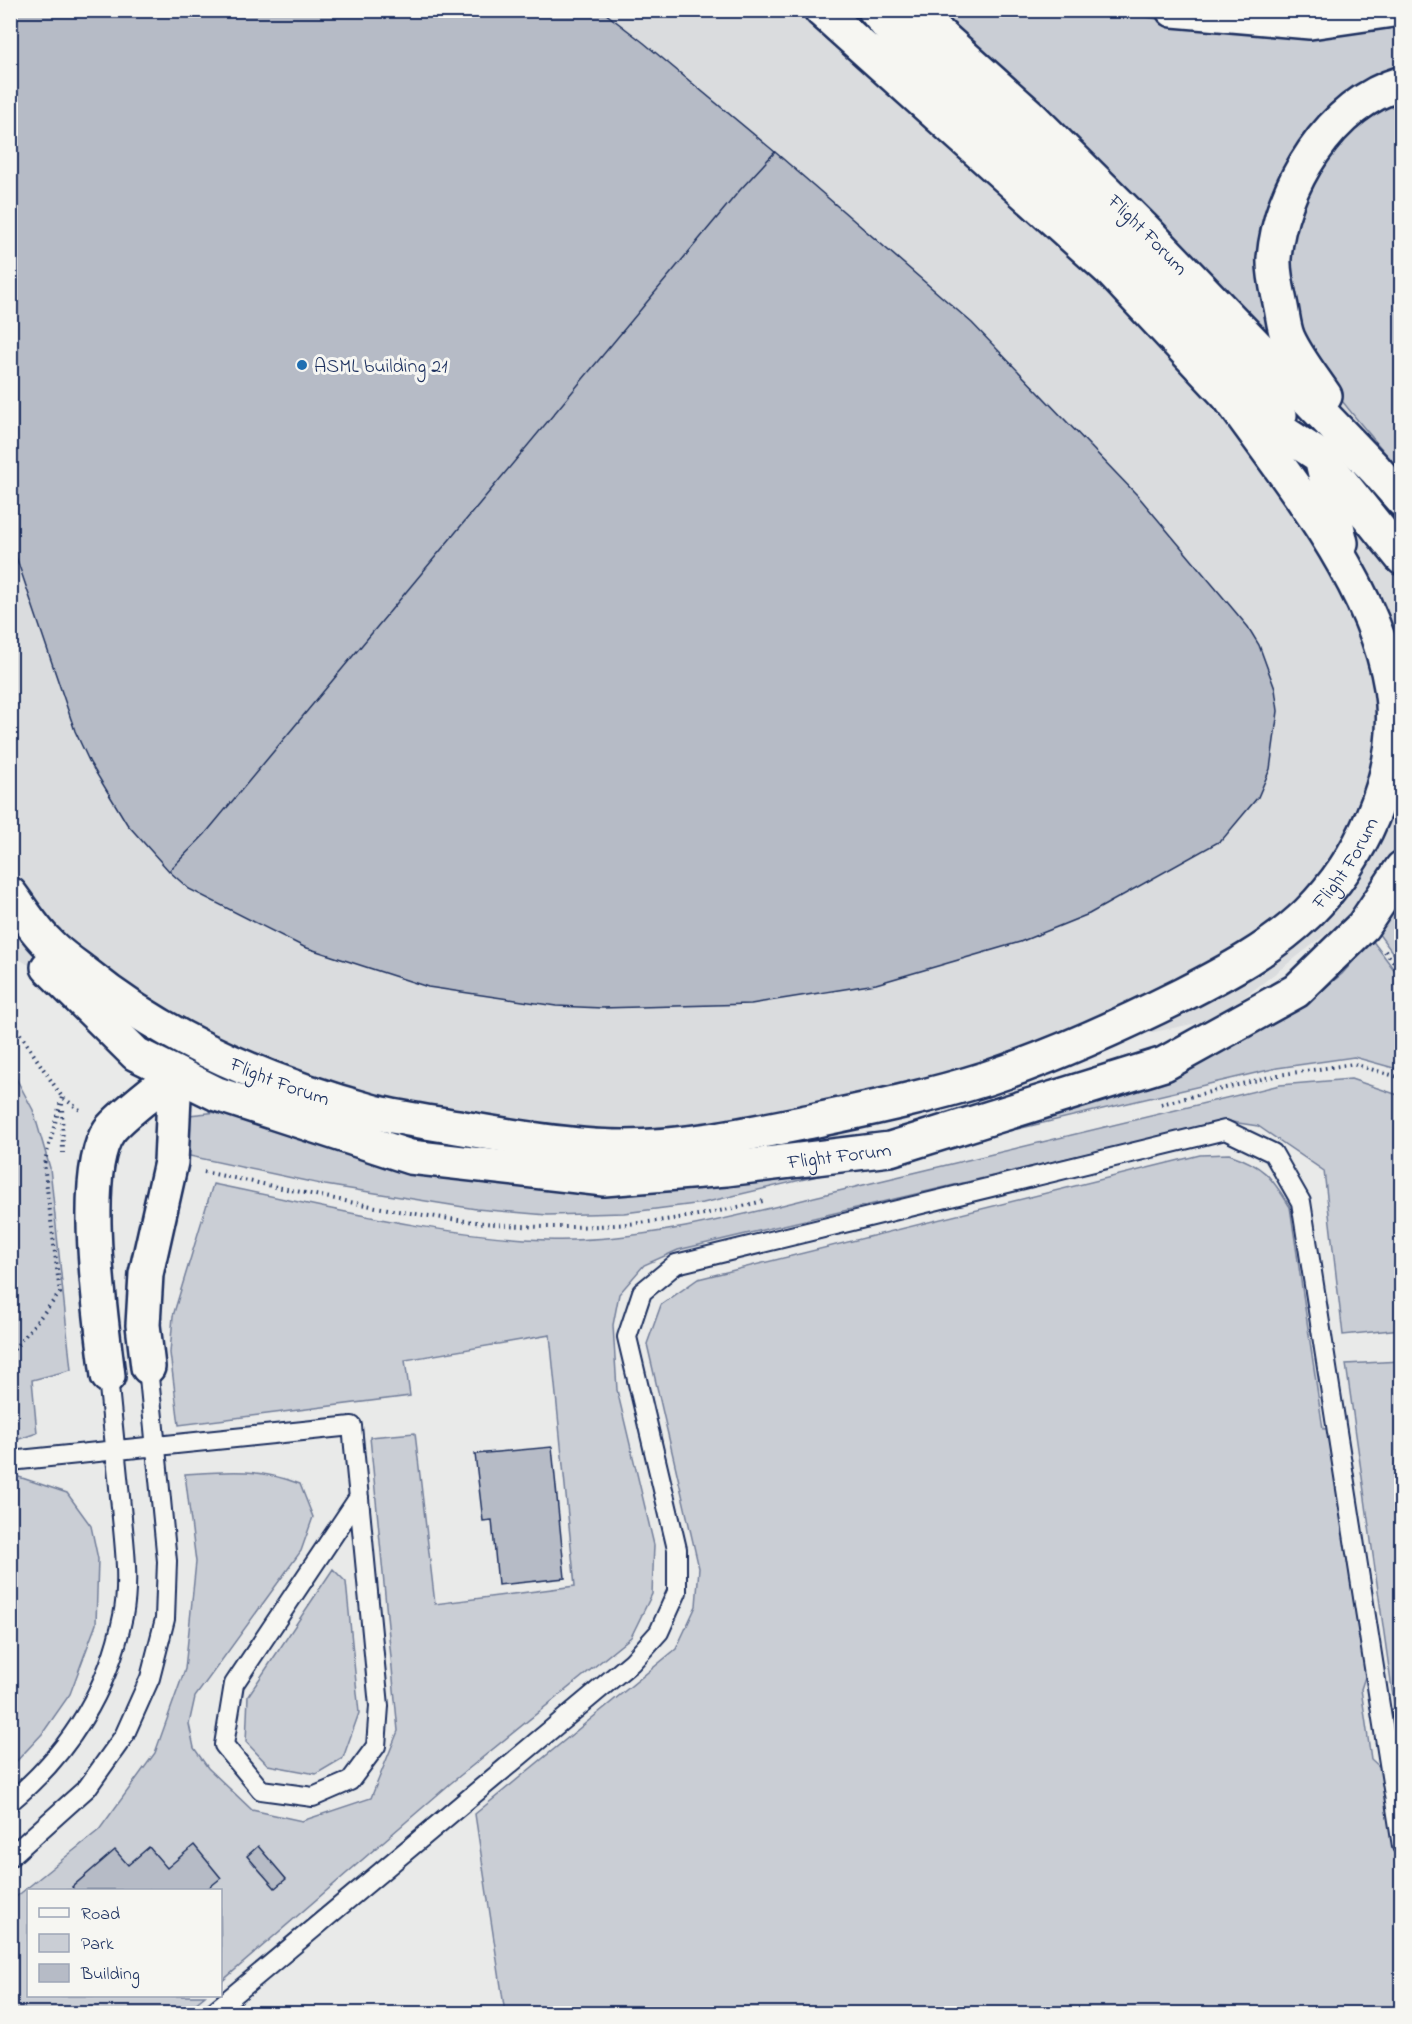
<svg xmlns="http://www.w3.org/2000/svg" width="1412" height="2024" viewBox="0 0 1412 2024" font-family="'Indie Flower',sans-serif">
<rect width="100%" height="100%" fill="#e9eae9"/>
<filter id="ink" filterUnits="userSpaceOnUse"><feTurbulence type="fractalNoise" baseFrequency=".0167" numOctaves="2"/><feDisplacementMap in="SourceGraphic" scale="12" xChannelSelector="R" yChannelSelector="G"/><feConvolveMatrix kernelMatrix="1 2 1 2 8 2 1 2 1" color-interpolation-filters="sRGB"/></filter>
<g filter="url(#ink)">
<path fill="#dadcde" d="M10,11H1401V922L1364,905L1216,1019L572,1154L337,1117L156,1044L11,954Z"/>
<path fill="#caced5" stroke="#727e9a" stroke-width="1.5" d="M935,11H1113L1185,24L1401,21V71L1337,103L1300,142L1273,196L1276,336L1263,333Z
M1401,99V473C1369,430 1326,391 1306,341C1272,259 1295,159 1373,113C1382,108 1391,102 1401,99Z
M1401,892V964L1378,933Z
M1372,940L1401,979V1070L1354,1057L1277,1068L703,1203L624,1213L547,1215L476,1209L325,1185L185,1155L189,1115L218,1112L335,1147L827,1168L1303,1005L1342,974Z
M10,1067L33,1110L50,1168L71,1370L32,1380L37,1433L11,1442Z
M1351,1079L1401,1096V1329L1343,1335L1324,1171L1258,1126L1225,1121L678,1250L644,1265L619,1294L613,1325L617,1390L654,1545L652,1594L631,1637L451,1783L221,1982L220,1890H28V1996H205L184,2013L11,2014V1901L99,1830L155,1753L185,1669L196,1562L185,1474C230,1471 257,1468 300,1484L313,1517L301,1551L195,1697L189,1724L194,1748L208,1768L252,1810L302,1821L371,1798L398,1731L370,1437L415,1433L435,1604L575,1586L550,1335L405,1360L410,1396L179,1425L170,1353L173,1316L213,1184C323,1206 435,1236 547,1240C652,1243 758,1210 859,1186C999,1152 1139,1118 1280,1085Z
M1229,1154C1264,1166 1271,1176 1290,1207L1323,1429L1334,1428L1370,1662L1361,1689L1371,1759L1384,1771L1401,1886V2013H505L475,1814L676,1649L696,1606L699,1568L647,1344L661,1305L698,1279L1200,1155Z
M1401,1361H1402L1401,1753L1346,1364Z
M19,1477L67,1493L91,1526L98,1559L96,1624L70,1694L42,1734L11,1767L10,1479Z
M333,1569L346,1582L359,1713L343,1758L316,1774L268,1765L246,1742L248,1696Z"/>
<path fill="#b6bbc6" stroke="#1b2f5e" stroke-width="1.5" d="M10,10H601L644,43L775,152L740,190L205,834L169,871L127,824L90,763L75,731L10,539Z
M775,152L972,323L1138,496L1248,627L1259,645L1275,689L1278,711L1270,769L1258,797L1222,840L1089,914L1020,942L876,984L751,1004L602,1008L556,1006L428,987L304,947L189,889L169,871L205,834L740,190Z
M552,1447L565,1578L498,1585L492,1520L483,1521L475,1454Z
M194,1845L221,1878L206,1890H74L72,1887L115,1850L128,1865L149,1847L167,1868Z
M258,1846L286,1879L275,1888L247,1856Z"/>
<g fill="none" stroke-linecap="round" stroke-linejoin="round">
<defs>
<path id="service" d="M10,1461L352,1426L379,1706L376,1746L350,1781L313,1797L261,1790L224,1745L234,1684L359,1497
M10,1802C68,1754 108,1691 123,1616C130,1581 124,1542 121,1507C117,1464 112,1420 108,1376
M10,1857L87,1788L124,1736L150,1678L165,1619L167,1561L148,1367
M211,2014L632,1662L659,1632L677,1592V1549L627,1337L642,1292L676,1264L1225,1130L1273,1153L1301,1202L1402,1846"/>
<g id="minor">
<path d="M821,10L1110,270L1229,397L1321,457L1341,543"/>
<path d="M875,10L900,41L1040,166L1280,415"/>
<path d="M1173,10L1310,22L1393,10"/>
<path d="M1326,463L1402,558"/>
<path id="s1" d="M10,894C22,910 33,928 47,942C58,954 73,964 86,974C169,1042 271,1084 374,1112C403,1119 434,1123 463,1128C513,1137 573,1147 623,1147C683,1147 743,1135 802,1123C864,1110 928,1097 988,1078C1054,1056 1120,1026 1182,995C1227,972 1272,948 1308,913C1361,860 1398,780 1393,704C1384,595 1291,484 1229,397"/>
<path id="s2" d="M48,967L136,1054L217,1094L410,1157L604,1179L726,1169L890,1149L1164,1064L1296,991L1363,926L1402,868"/>
<path d="M148,1367L143,1325L146,1274L171,1162L175,1074"/>
<path d="M108,1376C102,1323 79,1173 109,1131C120,1116 159,1087 175,1074"/>
</g>
<g id="secondary">
<path id="s3" d="M912,10L1028,114L1145,230L1375,469L1402,500"/>
<path d="M1325,396C1313,378 1297,358 1288,338C1284,329 1283,317 1281,307C1278,292 1273,273 1274,258C1280,187 1330,104 1402,83"/>
</g>
</defs>
<use href="#service" stroke="#1b2f5e" stroke-width="22"/>
<use href="#minor" stroke="#1b2f5e" stroke-width="38"/>
<use href="#secondary" stroke="#1b2f5e" stroke-width="38"/>
<path stroke="#1b2f5e" stroke-width="4" stroke-dasharray="1.5 4.5" stroke-linecap="butt" d="M1385,951L1402,973
M10,1019L62,1097L83,1112
M62,1104L63,1153
M1161,1104L1278,1075L1353,1064L1402,1078
M204,1172C316,1194 432,1224 546,1227C618,1228 694,1219 763,1201
M10,1354L60,1293L44,1164L62,1097"/>
<use href="#service" stroke="#f6f6f2" stroke-width="18"/>
<use href="#minor" stroke="#f6f6f2" stroke-width="33"/>
<use href="#secondary" stroke="#f6f6f2" stroke-width="33"/>
</g>
</g>
<circle fill="#1f6fb2" stroke="#f6f6f2" stroke-width="2" cx="302" cy="365" r="6"/>
<g text-anchor="middle" stroke-width="6" stroke-linejoin="round" paint-order="stroke">
<g font-size="20" fill="#1b2f5e" stroke="#f6f6f2">
<text dy="7" stroke="none"><textPath href="#s3" startOffset="326">Flight Forum</textPath></text>
<text dy="7" stroke="none"><textPath href="#s1" startOffset="1482">Flight Forum</textPath></text>
<text dy="7" stroke="none"><textPath href="#s1" startOffset="334">Flight Forum</textPath></text>
<text dy="7" stroke="none"><textPath href="#s2" startOffset="849">Flight Forum</textPath></text>
</g>
<g font-size="20" fill="#1b2f5e" stroke="#f6f6f2" text-anchor="start">
<text x="314" y="372">ASML building 21</text>
</g>
</g>
<rect width="1412" height="2024" fill="none" stroke="#f6f6f2" stroke-width="36"/>
<rect x="18" y="18" width="1376" height="1988" fill="none" stroke="#1b2f5e" stroke-width="2" filter="url(#ink)"/>
<rect x="27" y="1889" width="195" height="108" fill="#f6f6f2" stroke="#9ea6b7" stroke-width="1.5"/>
<rect x="39" y="1908" width="30" height="9" fill="#f6f6f2" stroke="#9ea6b7" stroke-width="1.5"/>
<text x="81" y="1919" font-size="18" fill="#1b2f5e">Road</text>
<rect x="39" y="1934" width="30" height="18" fill="#caced5" stroke="#9ea6b7" stroke-width="1.5"/>
<text x="81" y="1949" font-size="18" fill="#1b2f5e">Park</text>
<rect x="39" y="1964" width="30" height="18" fill="#b6bbc6" stroke="#9ea6b7" stroke-width="1.5"/>
<text x="81" y="1979" font-size="18" fill="#1b2f5e">Building</text>
</svg>
